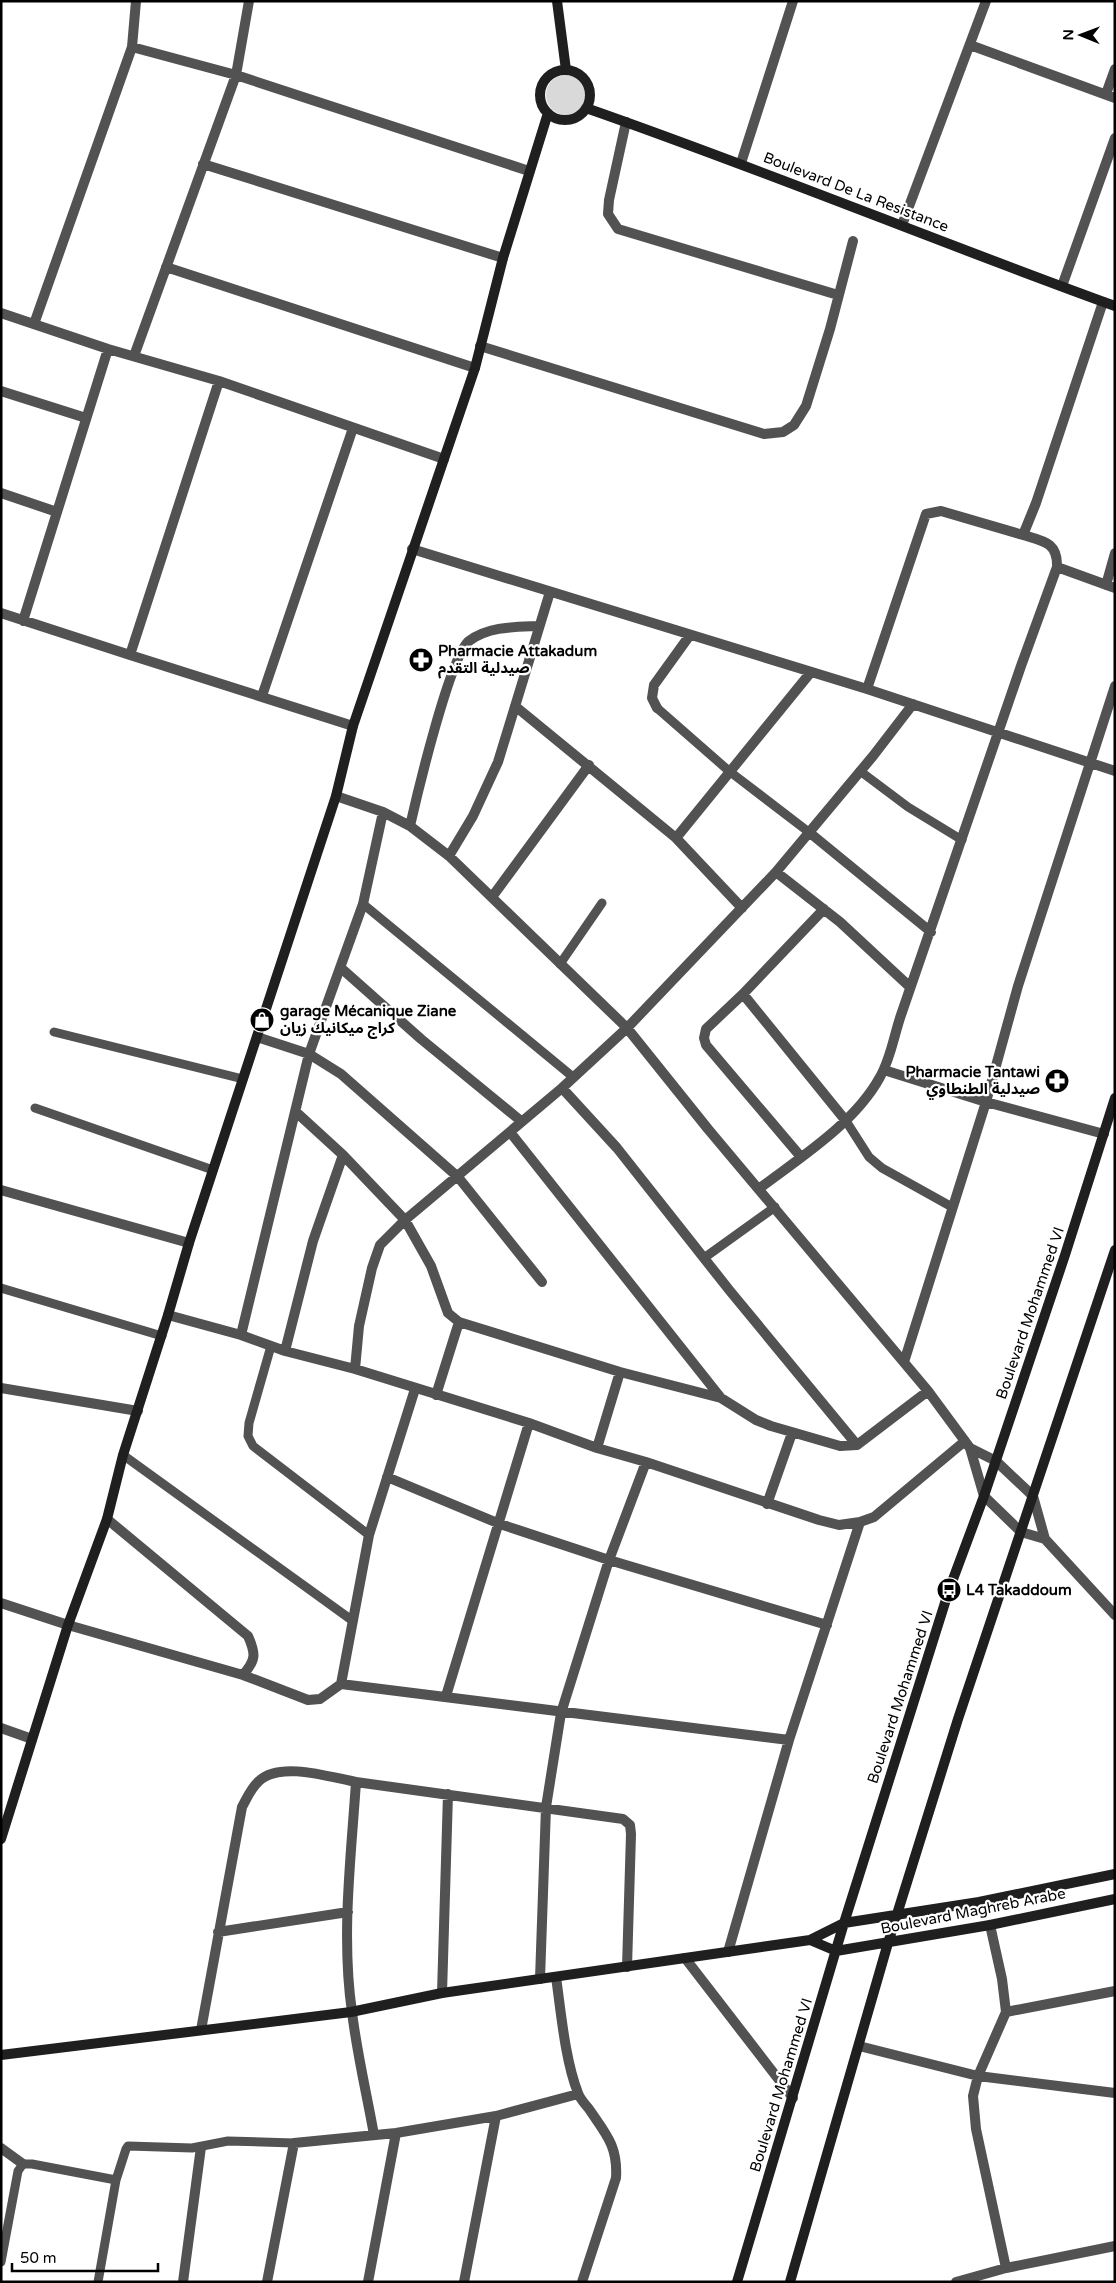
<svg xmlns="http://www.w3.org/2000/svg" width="1116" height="2283" viewBox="0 0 1116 2283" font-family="'Varela Round','Noto Sans Arabic',sans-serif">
<rect width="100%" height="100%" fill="#fff"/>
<path fill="#d9d9d9" d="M546 95a20 20 0 1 1 40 0a20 20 0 1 1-40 0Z"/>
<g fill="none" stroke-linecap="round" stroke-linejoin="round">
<path stroke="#525252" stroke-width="9" d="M657,708L729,771L810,833
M860,771L908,807L962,840
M363,904L573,1077
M560,964L602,903
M54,1032L243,1079
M35,1108L213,1170
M846,1121L869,1157L882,1168L952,1207
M704,1258L775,1207
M1,1288L162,1336
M271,1346L249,1423L248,1436L253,1446L369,1535
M123,1455L353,1621
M1,2262L18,2171L23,2164H32L116,2180
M98,2282L116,2180L126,2149L128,2146L192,2148L228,2141L294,2143"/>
<path stroke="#525252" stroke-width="10" d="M970,45L1115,98
M132,47L236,75L529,171
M1106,94L1115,69
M626,122L609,200L608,214L618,229L838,295
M741,163L793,1
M203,164L503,258
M902,225L986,1
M166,267L475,368
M1062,286L1115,138
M1,313L108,349L219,381L444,459
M34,324L132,47L136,1
M480,346L764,434L783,432L794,425L806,406L830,329L853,241
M134,356L236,75L249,1
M219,381L130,655L353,726
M1,391L86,418
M1,493L57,512
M1023,535C1043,541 1058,542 1057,567
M412,549L867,689L1115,771
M1106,585L1115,553
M1,613L130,655
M23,621L108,349
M867,689L926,514L941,511L1023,535L1036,503L1103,302
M262,696L353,428
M515,706L676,838L742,908
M657,708L652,698L654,685L690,635
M336,796L383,812L410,826L449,856L627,1028L708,1129L928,1391L970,1448L984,1496L1021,1532L1045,1539
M410,826C417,795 450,656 469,641C489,626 516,627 539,626
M810,833L931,932
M676,838L811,672
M449,856L473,816L498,762L550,592
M776,872L840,922L910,987
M492,897L589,765
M341,968L421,1039L521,1121
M743,994L846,1121
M257,1037L309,1054L341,1074L458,1177L542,1282
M884,1070L986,1102L1104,1134
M562,1088L617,1148L730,1291L857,1445
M296,1112L343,1155L405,1220L431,1266L448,1313L459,1322L620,1372L721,1398L756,1420L771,1426L840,1446L857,1445L928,1391
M510,1132L721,1398
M801,1157L706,1045L704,1038L706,1029L743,994L824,909
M760,1188C801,1157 855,1123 880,1077C891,1058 894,1035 901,1015L1021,666L1057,567L1115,588
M1,1190L189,1243
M168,1315L241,1335L285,1351L355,1369L529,1423L597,1448L646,1462L819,1520L839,1525L860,1522L874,1517L965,1441
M241,1335L309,1054L363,904L383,812
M285,1351L313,1241L343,1155
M904,1362L986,1102L1018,986L1115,686
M355,1369L359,1326L372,1268L380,1245L405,1220L562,1088L627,1028L776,872L873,756L913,704
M1,1388L138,1411
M436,1395L459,1322
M597,1448L620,1372
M970,1448L996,1461L1033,1496L1045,1539L1115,1615
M387,1477L500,1524L609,1560L827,1625
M767,1504L792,1433
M107,1519L248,1636C256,1654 256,1660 243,1675
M1,1603L68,1625L243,1675L308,1700L320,1699L341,1684L369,1535L415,1389
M341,1684L789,1740
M446,1696L529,1423
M1,1728L32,1739
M356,1782L623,1819L630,1825L631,1834L627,1967
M990,1925L1002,1979L1006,2012L978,2076L973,2096L976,2129L1006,2268
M218,1932L348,1912
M728,1952L789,1740L860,1522
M685,1958L793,2098
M556,1977C561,2012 565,2060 578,2093C580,2099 585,2104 589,2109C606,2134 618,2146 616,2178L582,2282
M540,1979L546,1807L561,1713L609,1560L646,1462
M442,1993L448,1794
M1006,2012L1115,1991
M201,2030L242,1807C247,1798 251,1788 259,1781C280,1761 330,1777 356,1782C351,1858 341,1936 352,2012C357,2054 367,2095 374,2135
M859,2046L978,2076L1115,2093
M1,2148L23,2164
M183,2282L201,2147
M267,2282L294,2143L396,2133L496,2116L578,2094
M368,2282L396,2133
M464,2282L496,2116
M956,2282L1006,2268L1115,2246"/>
<path stroke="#1f1f1f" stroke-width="10" d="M557,1L566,70
M540 95a25 25 0 1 1 50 0a25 25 0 1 1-50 0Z
M586,108C764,170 938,242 1115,306
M1,1839L68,1625L107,1519L123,1455L168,1315L189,1243L336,796L353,726L475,368L503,258L548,113
M810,1940L836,1951L990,1925L1115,1899
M1,2055L351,2012L442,1993L810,1940L844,1923L979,1902L1115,1874
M737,2282L844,1923L949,1590L984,1496L1065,1255L1115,1098
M790,2282L888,1943L958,1719L1115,1250"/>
</g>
<defs>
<symbol id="pharmacy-disc" viewBox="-11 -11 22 22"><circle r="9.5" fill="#000" stroke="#fff"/><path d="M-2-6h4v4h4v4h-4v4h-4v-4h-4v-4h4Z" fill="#fff"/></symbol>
<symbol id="shop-disc" viewBox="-11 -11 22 22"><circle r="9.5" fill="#000" stroke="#fff"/><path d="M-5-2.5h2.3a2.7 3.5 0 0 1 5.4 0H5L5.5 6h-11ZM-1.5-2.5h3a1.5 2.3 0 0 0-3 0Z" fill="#fff"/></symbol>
<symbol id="bus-disc" viewBox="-11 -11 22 22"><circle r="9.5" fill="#000" stroke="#fff"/><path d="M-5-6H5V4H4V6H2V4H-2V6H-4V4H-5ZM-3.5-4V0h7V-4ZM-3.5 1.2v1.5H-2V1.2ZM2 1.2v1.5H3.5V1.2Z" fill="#fff"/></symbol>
</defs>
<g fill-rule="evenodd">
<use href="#pharmacy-disc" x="407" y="646" width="28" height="28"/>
<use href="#shop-disc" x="248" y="1006" width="28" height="28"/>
<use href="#pharmacy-disc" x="1043" y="1067" width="28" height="28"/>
<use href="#bus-disc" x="935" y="1576" width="28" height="28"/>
</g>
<g text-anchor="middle" stroke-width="4.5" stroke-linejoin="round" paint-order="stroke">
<g font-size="15" fill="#000" stroke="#fff">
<text transform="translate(856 192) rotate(21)" y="5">Boulevard De La Resistance</text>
<text transform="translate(1030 1313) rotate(-71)" y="5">Boulevard Mohammed VI</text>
<text transform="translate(900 1697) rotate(-72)" y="5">Boulevard Mohammed VI</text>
<text transform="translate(973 1911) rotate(-11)" y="5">Boulevard Maghreb Arabe</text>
<text transform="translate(781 2085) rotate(-73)" y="5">Boulevard Mohammed VI</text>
</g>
<g font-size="15" font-weight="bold" fill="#000" stroke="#fff" text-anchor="start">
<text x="438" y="656">Pharmacie Attakadum<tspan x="438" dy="17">صيدلية التقدم</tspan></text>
<text x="280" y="1016">garage Mécanique Ziane<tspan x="280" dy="17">كراج ميكانيك زيان</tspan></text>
<text x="1040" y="1077" text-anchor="end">Pharmacie Tantawi<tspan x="1040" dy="17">صيدلية الطنطاوي</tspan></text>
<text x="966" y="1595">L4 Takaddoum</text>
</g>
</g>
<rect width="1116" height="2283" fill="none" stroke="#000000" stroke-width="5"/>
<g transform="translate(1081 35) rotate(271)" stroke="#ffffff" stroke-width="4" paint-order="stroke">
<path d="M0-4L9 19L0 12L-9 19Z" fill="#000000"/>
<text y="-8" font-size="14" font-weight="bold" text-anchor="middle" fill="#000000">N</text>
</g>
<path d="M12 2263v8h146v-8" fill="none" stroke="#000000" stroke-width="2.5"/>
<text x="20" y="2263" font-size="15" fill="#000000" stroke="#ffffff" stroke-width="4" paint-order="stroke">50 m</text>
</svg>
